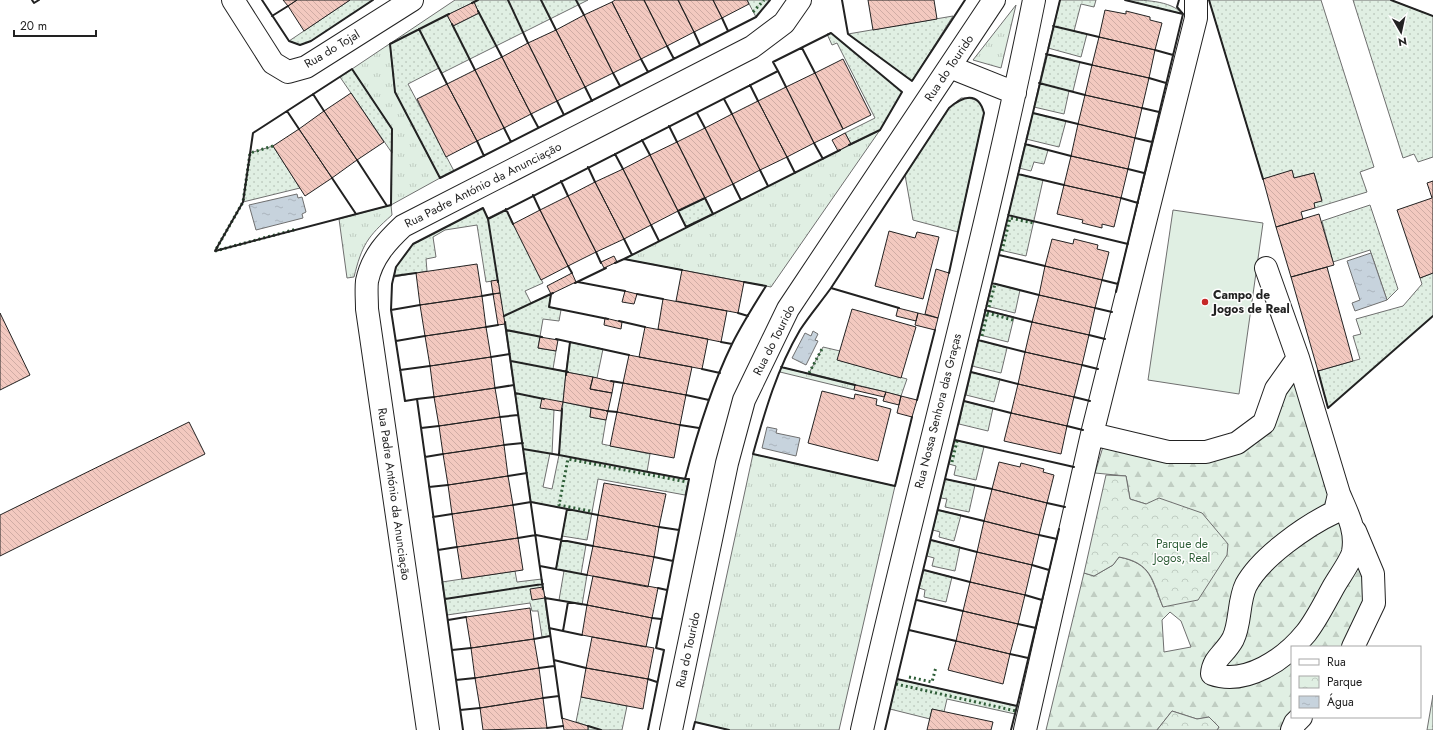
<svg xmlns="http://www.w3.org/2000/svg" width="1433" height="730" viewBox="0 0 1433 730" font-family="Jost,sans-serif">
<defs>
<pattern id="grass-tufts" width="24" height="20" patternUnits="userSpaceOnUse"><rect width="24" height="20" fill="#e0efe3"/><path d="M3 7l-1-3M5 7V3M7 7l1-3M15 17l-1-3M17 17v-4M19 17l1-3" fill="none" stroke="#c0cdc2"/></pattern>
<pattern id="forest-firs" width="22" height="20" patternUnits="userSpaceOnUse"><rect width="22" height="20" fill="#e0efe3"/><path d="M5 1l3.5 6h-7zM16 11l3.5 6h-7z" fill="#c0cdc2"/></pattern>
<pattern id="park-crowns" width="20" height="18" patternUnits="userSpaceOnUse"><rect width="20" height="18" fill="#e0efe3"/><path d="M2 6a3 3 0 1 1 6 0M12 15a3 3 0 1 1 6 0" fill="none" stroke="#c0cdc2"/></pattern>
<pattern id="garden-dots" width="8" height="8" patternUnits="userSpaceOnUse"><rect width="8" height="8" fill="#e0efe3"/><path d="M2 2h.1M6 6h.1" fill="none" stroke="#c0cdc2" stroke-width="1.8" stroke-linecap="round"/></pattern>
<pattern id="water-ripples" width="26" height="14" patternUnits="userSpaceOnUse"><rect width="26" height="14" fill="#c7d3dd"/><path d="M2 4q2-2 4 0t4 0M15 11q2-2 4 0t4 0" fill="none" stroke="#abb5bd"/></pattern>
<pattern id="building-back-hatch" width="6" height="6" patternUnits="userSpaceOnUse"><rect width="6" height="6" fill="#f3c9c0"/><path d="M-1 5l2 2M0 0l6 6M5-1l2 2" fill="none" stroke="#d0aca5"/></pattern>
</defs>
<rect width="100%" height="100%" fill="#fff"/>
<path fill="url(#grass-tufts)" stroke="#6f6f6f" d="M455,0H478L390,44L395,92L440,178L391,205L392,215C367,237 362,245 354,277L347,278L339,219L391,205L392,129L352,69Z
M1016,5L1001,68L973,60Z
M880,130L771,287L624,259Z
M781,367L855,385L854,390L780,372Z
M753,454L895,486L839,730H729L695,722Z"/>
<path fill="url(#forest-firs)" stroke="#6f6f6f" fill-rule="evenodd" d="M1298,358L1373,574L1353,647H1292V730H1217L1219,727L1209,717L1197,719L1172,711L1157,730H1046L1084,573L1094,576L1113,565L1119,557C1152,564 1151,579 1163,607L1146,504L1130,499L1126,476L1095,473L1106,437L1168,452L1237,443ZM1170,612L1181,621L1191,647L1164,652L1162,620Z
M1433,695V730H1427Z"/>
<path fill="url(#park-crowns)" stroke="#6f6f6f" d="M1106,475L1126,476L1130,499L1146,504L1159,498L1202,513L1228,544L1227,555L1198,600L1163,607C1152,580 1152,563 1119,557L1113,565L1094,576L1084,573Z
M1172,711L1197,719L1209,717L1219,727L1217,730H1157Z"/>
<path fill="url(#garden-dots)" stroke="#6f6f6f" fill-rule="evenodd" d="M350,0H373L311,41L300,45L289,41Z
M478,0H588L442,73L439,68L408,84L454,171L440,178L395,92L390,44L447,15L453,26L479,13L474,2Z
M747,0H770L756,17Z
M1060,0H1096L1094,7L1081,4L1074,31L1087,34L1081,57L1048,48Z
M1125,0C1143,0 1170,0 1183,14Z
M1209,0H1321L1374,167L1360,172L1367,192L1315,208L1314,203L1322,200L1314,173L1294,178L1292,171L1263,179Z
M1353,0H1391L1433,16V157L1418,162L1414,154L1403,158Z
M953,16L912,81L848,34Z
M831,33L902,92L880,130L851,144L845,133L875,118L837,43L832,45L827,34Z
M1046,54L1080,62L1073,91H1069L1064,114L1034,107Z
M352,69L392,129V153L340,77Z
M961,98C974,98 981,100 984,113L958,232L913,220L905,175L949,108Z
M1033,113L1066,121L1059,147L1026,139Z
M1025,144L1048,150L1044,164L1034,162L1031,171L1019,168Z
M273,146L300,188L243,202L250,153Z
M1018,174L1043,180L1026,256L1000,250Z
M705,198L713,214L686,227L678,211Z
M1370,205L1398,289L1387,300L1370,250L1333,262L1322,221Z
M483,208L488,218L506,209L543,283L525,291L531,303L551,294L549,307L561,310L559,321L543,319L538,348L556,351L553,369L566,371L570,342L603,349L597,378L566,372L563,402L591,408L590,417L606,420L602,444L650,454L647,472L689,479L685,495L598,479L587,540L562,536L567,509L531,502L498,280L486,282L477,225L445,230L433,237L436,257L426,259L427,271L394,277L396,267L413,244ZM563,402L559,455L552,489L543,487L550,453L552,454L554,410Z
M1433,273V316L1328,408L1318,371L1360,359L1353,336L1361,334L1356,319L1403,306L1422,284L1420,278Z
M992,283L1020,290L1015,313L986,306Z
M985,310L1014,317L1008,342L980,335Z
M978,340L1007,348L1001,373L972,366Z
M823,347L840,351L838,360L907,379L901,396L809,373Z
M971,372L1000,379L994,402L966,395Z
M964,401L993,408L988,431L959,424Z
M955,440L984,447L976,480L954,475L956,466L949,464Z
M945,479L975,485L969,512L945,507L947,499L941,498Z
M938,510L961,515L954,541L939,537L940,532L933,530Z
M561,540L586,545L581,574L587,575L582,605L559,600L564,571L556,569Z
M931,540L960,547L955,571L932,566L934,558L927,556Z
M924,570L952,577L946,602L924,597L925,590L919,588Z
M515,571L517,582L542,579L550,636L542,637L538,611H532L530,603L447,615L442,582Z
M897,679L1017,706L1015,714L947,699L944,712L932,709L930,719L890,709Z
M581,697L627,706L622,730H588V726L576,722Z"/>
<path fill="#e0efe3" stroke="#6f6f6f" d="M1173,210L1263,223L1239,394L1148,380Z"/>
<path fill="url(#water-ripples)" stroke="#6f6f6f" d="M297,194L298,198L302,197L306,212L302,214L303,218L256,230L249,205Z
M1371,253L1387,300L1355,311L1352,303L1360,300L1347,261Z
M813,331L818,334L815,340L818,341L806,365L792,358L805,333L811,336Z
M767,427L777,429L776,433L800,438L796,456L762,448Z"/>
<path fill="url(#building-back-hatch)" stroke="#222" d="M283,0H297L288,6Z
M297,0H350L304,31L288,6Z
M615,0H644L667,46L641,59L612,2Z
M644,0H678L694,32L667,46Z
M678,0H713L722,18L694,32Z
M713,0H747L749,4L722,18Z
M868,0H934L937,19L873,30Z
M474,2L479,13L453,26L447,15Z
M612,2L641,59L613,73L584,15Z
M1105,10L1126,14V11L1150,17V20L1162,23L1155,50L1099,37Z
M584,15L613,73L585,87L556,30Z
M556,30L585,87L557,101L528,43Z
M1099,37L1155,50L1149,78L1092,65Z
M528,43L557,101L531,114L502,57Z
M502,57L531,114L504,128L475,70Z
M843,59L871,115L843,129L815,73Z
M1092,65L1149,78L1142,108L1085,95Z
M475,70L504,128L477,141L447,84Z
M815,73L843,129L814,143L786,87Z
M447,84L477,141L446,157L417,99Z
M786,87L814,143L787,157L758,101Z
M351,93L384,142L357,160L324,111Z
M1085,95L1142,108L1135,138L1078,124Z
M758,101L787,157L760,170L732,114Z
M324,111L357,160L332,178L299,129Z
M732,114L760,170L733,184L705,128Z
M1078,124L1135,138L1128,169L1071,156Z
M705,128L733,184L705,198L677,142Z
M299,129L332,178L305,196L273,146Z
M845,133L851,144L838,151L832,140Z
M677,142L705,198L678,211L650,155Z
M650,155L678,211L651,225L623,169Z
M1071,156L1128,169L1121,198L1064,185Z
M623,169L651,225L624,239L595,182Z
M1292,170L1294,178L1314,173L1322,201L1314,203L1315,208L1301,212L1303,219L1276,227L1263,179Z
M1433,181V273L1420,278L1397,210L1432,198L1427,183Z
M595,182L624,239L596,252L568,196Z
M1064,185L1121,198L1114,227L1102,224V228L1082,223L1083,220L1057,214Z
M568,196L596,252L568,266L540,210Z
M540,210L568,266L541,280L513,224Z
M1319,214L1334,265L1291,277L1276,227Z
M889,231L915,238L917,232L939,237L923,299L875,286Z
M1052,239L1073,244L1074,239L1098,245L1097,249L1109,252L1102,280L1045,266Z
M614,256L617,262L604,268L601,262Z
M477,264L482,296L420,305L416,273Z
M1045,266L1102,280L1095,308L1039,295Z
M1327,267L1353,361L1318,371L1291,277Z
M936,269L949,273L938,318L925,314Z
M682,270L744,282L738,313L676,301Z
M572,273L576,282L551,294L547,286Z
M498,280L500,293L493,294L491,281Z
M625,291L637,294L634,304L622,302Z
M500,293L505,324L498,325L493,294Z
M1039,295L1095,308L1089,335L1032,322Z
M482,296L486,327L425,336L420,305Z
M663,299L727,311L721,342L658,329Z
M898,308L918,313L916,321L896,316Z
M852,309L916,327L901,378L837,360Z
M0,313L30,375L0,390Z
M918,313L938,318L935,330L915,325Z
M605,318L622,322L621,329L604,325Z
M1032,322L1089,335L1082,365L1025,352Z
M486,327L491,357L430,366L425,336Z
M645,327L708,339L702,369L639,357Z
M540,337L558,340L556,351L538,348Z
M1025,352L1082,365L1074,397L1018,384Z
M629,355L692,367L686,395L623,383Z
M491,357L495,388L434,397L430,366Z
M566,372L593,377L590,389L612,393L608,411L563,402Z
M593,377L614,382L612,393L590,389Z
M623,383L686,395L680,425L617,412Z
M1018,384L1074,397L1067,426L1011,413Z
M855,385L886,392L884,397L854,390Z
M495,388L500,417L439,426L434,397Z
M822,391L854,399L855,394L877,399L876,405L891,409L878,461L808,443Z
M886,392L901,396L899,405L883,401Z
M901,396L917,400L912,417L897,413Z
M542,398L563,402L561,411L540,408Z
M591,408L608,411L606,420L590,417Z
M617,412L680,425L674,458L610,446Z
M1011,413L1067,426L1061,454L1004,441Z
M500,417L504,445L443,454L439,426Z
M189,422L205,454L0,556V515Z
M504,445L508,476L448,485L443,454Z
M999,462L1020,467L1021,463L1044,469L1043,472L1054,475L1047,503L992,489Z
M508,476L513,505L452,514L448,485Z
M604,483L666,494L659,527L598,515Z
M992,489L1047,503L1039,535L984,521Z
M513,505L518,538L457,547L452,514Z
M598,515L659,527L654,557L593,546Z
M984,521L1039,535L1032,565L977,552Z
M518,538L523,570L462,579L457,547Z
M593,546L654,557L648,587L587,575Z
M977,552L1032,565L1025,595L970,582Z
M593,576L658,588L652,618L587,605Z
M970,582L1025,595L1018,624L963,611Z
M543,587L545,598L532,600L530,589Z
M587,605L652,618L646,647L582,635Z
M530,608L534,639L471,648L466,617Z
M963,611L1018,624L1010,654L956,641Z
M592,637L654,648L648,679L586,668Z
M534,639L539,668L475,678L471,648Z
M956,641L1010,654L1003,684L948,670Z
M539,668L543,698L480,708L475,678Z
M586,668L648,679L643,709L581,697Z
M543,698L547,728L483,730L480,708Z
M932,709L993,722L991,730H927Z
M562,718L588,726V730H564Z"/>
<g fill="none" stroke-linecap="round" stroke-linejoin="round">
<defs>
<path id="street" d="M233,0L273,63L288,72L306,67L412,0
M950,67L1015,93
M1266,268L1298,358L1339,494L1335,512C1307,525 1261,557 1246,585C1238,601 1241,623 1233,639C1225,654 1213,658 1212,674C1246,686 1285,659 1306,633C1317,619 1325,602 1334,586C1339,577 1351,561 1353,552C1357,530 1347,513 1339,494
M1092,434L1168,452H1206L1237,443L1264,423L1276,389L1298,358
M1353,647L1374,603L1373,574L1355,531
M428,730L367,309C367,300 366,289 367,281C372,257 387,241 403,226L752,47L784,23L800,0
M671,730L727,463L744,400L788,309L994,0
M862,730C917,486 985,245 1034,0
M1025,730L1092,434L1196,18V0
M1292,730L1295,723L1301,717"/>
</defs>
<use href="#street" stroke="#222" stroke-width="24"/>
<use href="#street" stroke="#fff" stroke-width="22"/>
<path stroke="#2f5e38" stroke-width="3" stroke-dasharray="2 3" stroke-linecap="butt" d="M753,12L764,0
M273,146L250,153L243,202L215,251L297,229
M1002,251L1010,218L1034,223
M989,307L995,284
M987,313L1013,320
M982,336L988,311
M809,373L823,347
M952,462L957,441
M590,511L559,505L568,459L687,482
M909,677L932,682L936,667
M896,684L1016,711"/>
<path stroke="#222" stroke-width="2" d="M32,0L34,3L39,0
M262,0L289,41L300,45L311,41L373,0
M508,0L528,43
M541,0L556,30
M576,0L584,15
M842,0L848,34L912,81L965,0
M1125,0L1183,14
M1209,0L1263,179
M1391,0L1433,16
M472,3L478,0
M478,11L502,57
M449,14L390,44L395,92L440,178L756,17L770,0
M272,16L288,6
M722,18L728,31
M452,24L475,70
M1053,26L1099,37
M419,29L447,84
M694,32L700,45
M667,46L674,59
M802,48L815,73
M1155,50L1173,55
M1046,54L1092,65
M641,59L648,72
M352,69L392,129L391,205L215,251L243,202L253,133Z
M778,71L786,87
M613,73L620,86
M1149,78L1166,83
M1039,83L1085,95
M750,85L758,101
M585,87L592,101
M313,94L324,111
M724,99L732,114
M557,101L564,115
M1142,108L1159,112
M287,111L299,129
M697,113L705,128
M1033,113L1078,124
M531,114L538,127
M669,126L677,142
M504,128L511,142
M1135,138L1152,142
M642,140L650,155
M477,141L484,156
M814,143L823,159
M1025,144L1071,156
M615,154L623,169
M787,157L795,173
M357,160L387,206
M588,167L595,182
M1128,169L1144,173
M760,170L768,186
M1018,174L1064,185
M332,178L356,214
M561,181L568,196
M733,184L741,200
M533,195L540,210
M705,198L713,214L686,227L678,211Z
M1121,198L1138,203
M506,209L513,224
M1008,215L1128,244
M488,219L498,282
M651,225L659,241
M624,239L632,255
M596,252L601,263
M999,255L1045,266
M615,263L624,259
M568,266L572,273
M682,270L624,259L840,150
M394,276L416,273
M1102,280L1118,284
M578,282L625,291
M575,283L606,268
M992,283L1039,295
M831,288C821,302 809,316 800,330C777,369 765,411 753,454L895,486L912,417
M1116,292L1183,14L1177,7L1179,0
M551,294L549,307L608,319
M637,294L663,299
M482,296L493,294
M899,308L831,288L949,108C962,97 978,90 984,113L949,273
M1095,308L1112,312
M391,310L420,305
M985,310L1032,322
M738,313L748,316
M504,316L553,293
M619,321L645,327
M505,322L543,589
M486,327L498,325
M506,330L542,337
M1089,335L1105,339
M556,339L629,355
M978,340L1025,352
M396,341L425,336
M721,342L732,344
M491,357L510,354
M511,361L568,372
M1082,365L1098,369
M781,367L855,385
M702,369L720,373
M400,370L430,366
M1318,371L1328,408L1433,316
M971,372L1018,384
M566,375L570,342
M611,381L623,383
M495,388L514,385
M515,393L544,399
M686,395L709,400
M1074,397L1090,401
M417,399L434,397
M917,400L935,330
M964,401L1011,413
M562,409L559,455L685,479
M607,411L617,412
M500,417L518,415
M680,425L699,428
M1067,426L1083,430
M421,428L439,426
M955,440L1074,467
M504,445L523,443
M523,449L559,455
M425,457L443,454
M508,476L527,473
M945,479L992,489
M429,487L448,485
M1047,503L1065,507
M513,505L531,502L598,515
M938,510L984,521
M433,517L452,514
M659,527L679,530
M1039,535L1057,539
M518,538L536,535L593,546
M931,540L977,552
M438,550L457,547
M654,557L673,561
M1032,565L1049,570
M540,566L587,575
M556,569L567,509
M924,570L970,582
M658,588L667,590
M1025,595L1042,600
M545,597L562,718
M545,598L587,605
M445,599L543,584
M917,600L963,611
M652,618L661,619
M448,620L466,617
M1018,624L1036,628
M549,628L582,635
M909,630L956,641
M563,631L568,602
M534,639L550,636
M452,650L471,648
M1010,654L1028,658
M554,660L586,668
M539,668L554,666
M648,679L657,682
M897,679L1060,0
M456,680L475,678
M543,698L559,696
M1017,706L1059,529
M460,710L480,708
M588,726L601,730
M547,728L563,726
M463,730L417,399L405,401L391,310L392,284L396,267L413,244L483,208L488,219L778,71L773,62L831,33L902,92L880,130L849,145
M648,730L664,650L656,648L689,479H685C697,433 711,387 732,344C742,324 754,305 766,286L744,282
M693,730L695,722L729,730
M885,730L897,679L1017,706L1011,730"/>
</g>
<circle fill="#c62828" stroke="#fff" stroke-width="1.5" cx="1205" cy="302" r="4"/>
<g text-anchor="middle" stroke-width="3" stroke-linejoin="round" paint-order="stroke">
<g font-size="12" fill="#222" stroke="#fff">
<text transform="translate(332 49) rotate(-31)" y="4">Rua do Tojal</text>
<text transform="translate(949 68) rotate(-56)" y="4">Rua do Tourido</text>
<text transform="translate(483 185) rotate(-27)" y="4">Rua Padre António da Anunciação</text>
<text transform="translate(774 340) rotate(-63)" y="4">Rua do Tourido</text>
<text transform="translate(938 411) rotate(-76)" y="4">Rua Nossa Senhora das Graças</text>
<text transform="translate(394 494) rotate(82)" y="4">Rua Padre António da Anunciação</text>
<text transform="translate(688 650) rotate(-78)" y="4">Rua do Tourido</text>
</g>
<g font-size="12" font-weight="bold" fill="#222" stroke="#fff" text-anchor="start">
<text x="1213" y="299">Campo de<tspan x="1213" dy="14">Jogos de Real</tspan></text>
</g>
<g font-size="12" fill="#2f5e38" stroke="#fff">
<text x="1182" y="548">Parque de<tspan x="1182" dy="14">Jogos, Real</tspan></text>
</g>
</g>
<rect x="1291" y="646" width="130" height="72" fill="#ffffff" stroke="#a7a7a7"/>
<rect x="1299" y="659" width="20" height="6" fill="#ffffff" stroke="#a7a7a7"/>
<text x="1327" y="666" font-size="12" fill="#222222">Rua</text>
<rect x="1299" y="676" width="20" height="12" fill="url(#park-crowns)" stroke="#a7a7a7"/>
<text x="1327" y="686" font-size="12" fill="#222222">Parque</text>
<rect x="1299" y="696" width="20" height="12" fill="url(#water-ripples)" stroke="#a7a7a7"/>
<text x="1327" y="706" font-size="12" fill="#222222">Água</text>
<g transform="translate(1401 32) rotate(171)" stroke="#ffffff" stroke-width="3" paint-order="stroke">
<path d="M0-3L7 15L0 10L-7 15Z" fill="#222222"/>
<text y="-6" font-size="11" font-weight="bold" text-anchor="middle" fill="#222222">N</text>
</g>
<path d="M14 30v6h82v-6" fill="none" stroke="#222222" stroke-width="2"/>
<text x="20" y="30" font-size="12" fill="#222222" stroke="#ffffff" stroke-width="3" paint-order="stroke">20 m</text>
</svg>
